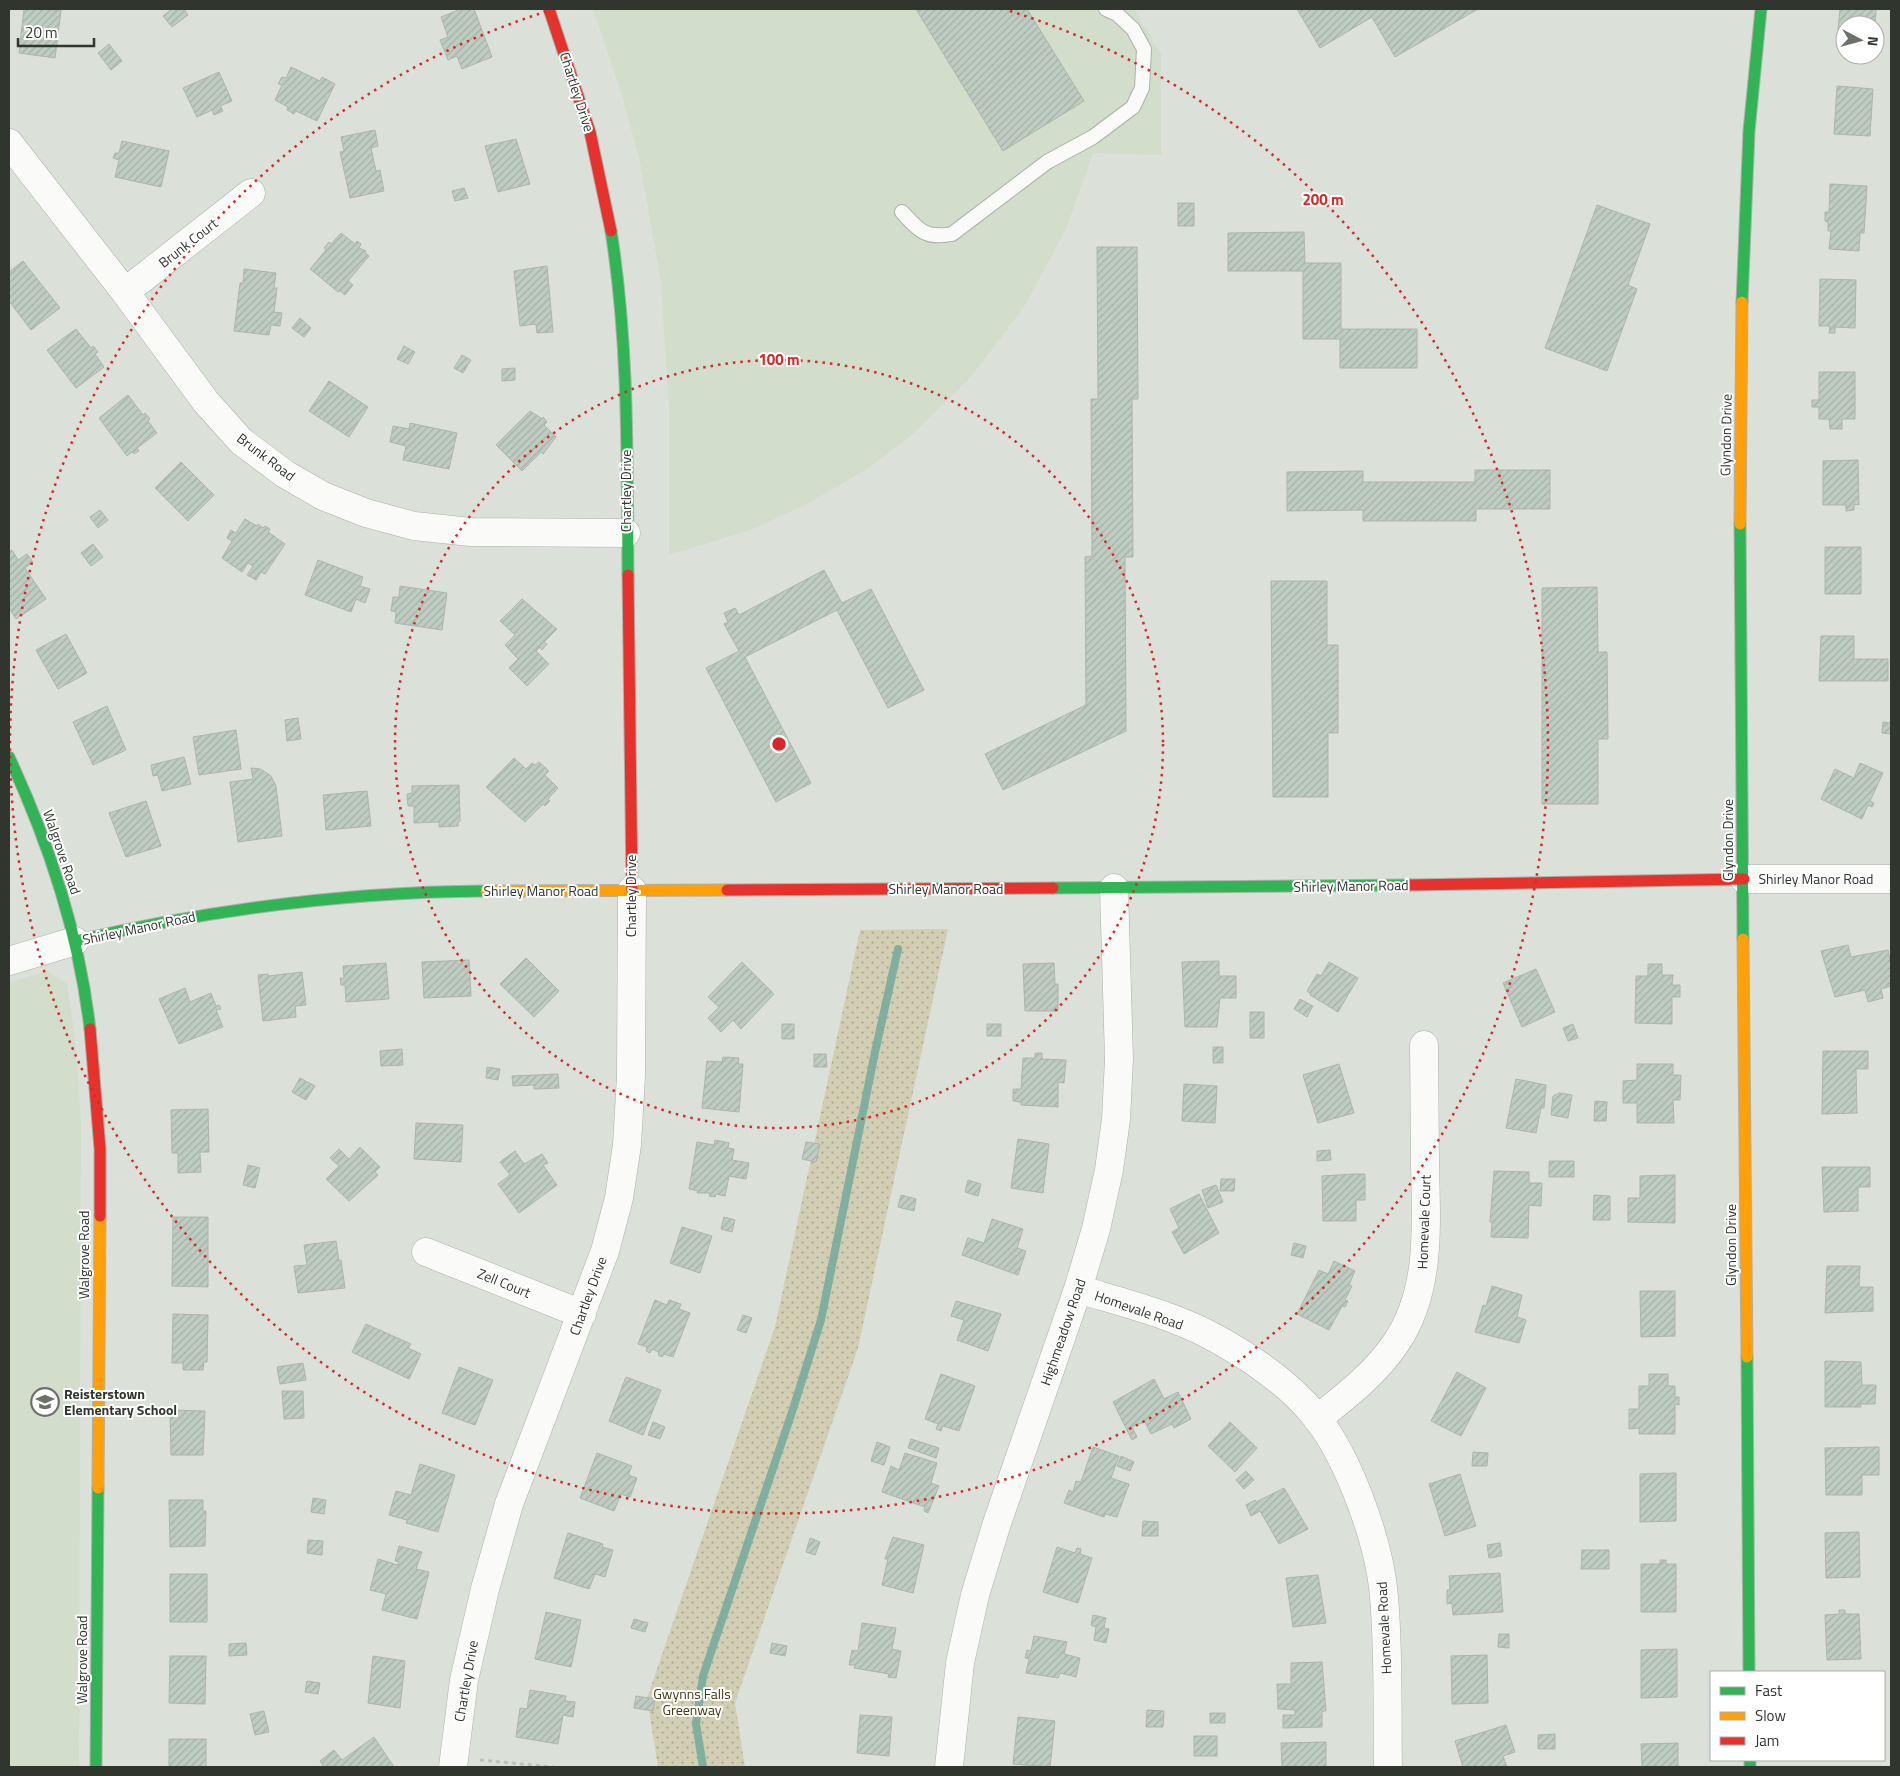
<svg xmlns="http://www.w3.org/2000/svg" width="1900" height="1776" viewBox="0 0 1900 1776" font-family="'Titillium Web',sans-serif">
<defs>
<pattern id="grass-dots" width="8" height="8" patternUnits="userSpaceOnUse" patternTransform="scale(1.25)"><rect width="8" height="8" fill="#d1ceb3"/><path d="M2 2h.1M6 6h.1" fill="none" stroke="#aaa892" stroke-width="1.8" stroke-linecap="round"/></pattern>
<pattern id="building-hatch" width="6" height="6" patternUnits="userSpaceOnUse" patternTransform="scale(1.25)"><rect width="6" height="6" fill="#bfccc1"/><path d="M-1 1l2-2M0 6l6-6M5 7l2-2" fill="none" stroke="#a4b0a6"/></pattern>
</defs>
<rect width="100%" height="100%" fill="#dbe1d8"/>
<path fill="#d2ddcc" d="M593,9H1134L1161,54V155L1093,153L1066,229L1024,307L970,378L914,433L867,469L807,504L753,529L669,555V407L661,283L640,162L624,102Z
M47,971L67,984L75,1038L81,1119L79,1767H9V983Z"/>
<path fill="url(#grass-dots)" d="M948,929L858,1348L735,1703L745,1767H658L647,1698L775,1327L860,930Z"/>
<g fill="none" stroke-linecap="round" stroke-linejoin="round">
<path stroke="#80ae9f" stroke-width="8" d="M703,1767L696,1724L703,1676L792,1412L821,1320L875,1052L898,949"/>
</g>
<path fill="url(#building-hatch)" stroke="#aeb4ae" d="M24,9L61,10L55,58L19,53Z
M172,9H184L188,15L172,27L163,16Z
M461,9H474L492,57L462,69L457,56L448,60L440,40L448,37L441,17Z
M916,9H1027L1084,101L1003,151Z
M1297,9H1478L1395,57L1372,17L1320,48Z
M1840,9H1876L1875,25H1845V31L1838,30Z
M109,44L122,61L111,70L98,53Z
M291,67L320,81L322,77L335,84L317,121L296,111L294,114L287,110L288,107L275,100L282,85L278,84L282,77L286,78Z
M219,72L232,101L220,106L223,111L214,115L212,110L197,117L183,88Z
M1837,86L1873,89L1870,136L1834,134Z
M375,130L378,146L371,148L376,171L380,170L384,191L350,198L340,152L344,151L341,137Z
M516,139L530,184L498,192L485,146Z
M122,141L169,151L161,187L115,177L119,160L113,158L115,153H119Z
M1830,184L1867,186L1864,233H1860L1859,251L1829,249L1831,231H1828V222L1825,221V212H1829Z
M464,188L468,198L455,201L452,191Z
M1178,203H1194V226H1178Z
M1597,205L1650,224L1628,285L1637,289L1607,371L1545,348Z
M1304,232L1305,263H1341V329H1417V368H1340V339H1303V271H1228V233Z
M341,233L355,244L357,241L361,244L359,248L366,251L365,253L369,256L348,281L353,285L345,295L340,291L338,292L310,269L326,250L324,248L329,242L331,244Z
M1097,247H1137L1138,399H1132L1133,557H1125L1126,731L1003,790L985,754L1086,705L1085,557L1092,556L1091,399H1098Z
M23,261L60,308L31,330L9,301V272Z
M547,266L553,332L537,333L536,324L520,326L514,271Z
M244,269L276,273L274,288H277L274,312L282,313L280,326L271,325L269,335L234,331L240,283H243Z
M1820,279L1856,280L1855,328L1835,327V333H1829L1830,326H1819Z
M300,318L311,328L304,337L292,328Z
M76,329L91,348L93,346L98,352L95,354L104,367L76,388L47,350Z
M404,346L415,352L408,364L397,359Z
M462,355L471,360L463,373L454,368Z
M515,368V380L502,381V369Z
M1819,372H1855V419H1842V429H1830L1829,419H1819V407H1812V400H1819Z
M329,381L368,407L349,437L309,411Z
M128,395L143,415L145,413L150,419L148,421L157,433L137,448L139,451L134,454L132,452L127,456L99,418Z
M530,411L541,418L540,421L543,417L547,422L544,425L556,437L543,454L541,452L522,471L496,445Z
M410,423L457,433L449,469L403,460L406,446L390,442L393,426L409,429Z
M1858,460L1859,505L1854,504V510L1846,511V505H1823V461Z
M181,462L214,495L188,521L155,488Z
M1475,470H1550V509H1476V521H1363V510L1287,511V472L1363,471V482H1475Z
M100,510L108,520L98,528L90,517Z
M245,519L257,526L258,524L263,528L265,526L270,529L268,532L285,544L265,574L261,572L256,580L247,575L253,566L248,563L242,572L222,558L232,541L227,538L231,530L236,533Z
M93,544L103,557L91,566L81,553Z
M1825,547H1861V594H1825Z
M12,550L18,560L27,554L33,562L25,568L46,599L16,619L9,608V552Z
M318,560L363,577L360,586L370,589L365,603L356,599L351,612L305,595Z
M824,570L842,603L871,589L924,690L888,708L837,610L745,657L811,783L776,802L706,668L739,651L724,624L728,622L724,613L735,608L739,615Z
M1271,581H1327V645H1338V733H1328V797H1273Z
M400,586L447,593L442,630L395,623L396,612L391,611L393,597H399Z
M1597,587L1598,652H1607L1608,739H1598V804H1542V588Z
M522,599L557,629L544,642L547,644L542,650L540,647L536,651L549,664L527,686L509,668L518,659L505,645L515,635L500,621Z
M66,634L87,673L58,689L36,650Z
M1821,636H1854V659H1888V681H1819Z
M107,706L126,750L93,765L73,722Z
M298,718L301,739L287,741L285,720Z
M1883,722L1891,723V734L1882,733Z
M236,730L241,769L199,775L193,737Z
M184,757L191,784L162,791L158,775L153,776L151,765Z
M514,758L526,769L532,763L535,765L539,762L549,771L545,775L558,788L548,799L550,801L545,806L543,804L525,822L486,787Z
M1860,763L1883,773L1870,801L1874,803L1872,807L1868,805L1862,819L1821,799L1835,769L1854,778Z
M251,768L261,769L271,776L276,786L282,836L238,842L230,782L253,779Z
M459,785L460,821L458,822V826L439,827V822L414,823V806H408L407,794L412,793V786Z
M367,791L371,826L326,830L323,795Z
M146,801L161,846L126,857L109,813Z
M1848,945L1851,957L1888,950L1891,964V986L1881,989L1883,998L1868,1002L1865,990L1835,997L1821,951Z
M526,958L559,991L534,1017L500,984Z
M469,960L471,996L424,998L422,962Z
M1219,961V976H1236V998H1220L1217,1027H1185L1182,962Z
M742,962L774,994L741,1029L733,1020L721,1032L708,1018L719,1007L708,997Z
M1329,962L1358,978L1338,1012L1310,995L1311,994L1307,991L1317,974L1321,976Z
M386,963L389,999L346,1002L345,985H341L340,978H344L343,966Z
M1054,963L1055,984H1058V1011H1025L1023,964Z
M1648,964H1662V975H1673L1672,985H1680V997H1672V1024L1635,1023L1636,976H1648Z
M1536,969L1555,1012L1522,1027L1503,983Z
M302,972L306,1005L295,1006L296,1017L263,1021L258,975L268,974V976Z
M185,988L190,1002L211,993L216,1006L219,1005L221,1009L216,1010L223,1027L179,1044L159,999Z
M1300,999L1313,1006L1307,1017L1294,1009Z
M1250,1012H1264V1038H1250Z
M782,1024H794V1039H782Z
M987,1024H1001V1036H987Z
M1573,1024L1578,1038L1568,1041L1563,1028Z
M1213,1047H1223V1063H1213Z
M402,1049L403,1065L381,1066L380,1051Z
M1823,1051H1868V1069H1856L1857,1113L1822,1114Z
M1035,1053H1042V1059L1066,1060L1064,1083L1058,1082V1107L1021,1105V1102L1013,1101V1089H1021L1023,1058H1035Z
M814,1054H826L827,1067H814Z
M723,1057L739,1058L738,1064H743L739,1112L702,1108L707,1061L722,1062Z
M1339,1064L1354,1113L1318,1123L1303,1075Z
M1637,1064H1673V1075H1681L1680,1100H1673L1674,1123H1637V1103H1623V1081L1637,1080Z
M487,1067L500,1069L498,1080L486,1078Z
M558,1074L559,1088L534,1089V1085L513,1086L512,1076Z
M300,1078L315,1086L306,1100L292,1092Z
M1516,1079L1546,1085L1544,1108H1541L1536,1133L1506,1128Z
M1184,1084L1217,1086L1215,1123L1182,1121Z
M1559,1093L1572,1095L1568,1118L1551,1115L1553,1096Z
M1595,1101L1607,1102L1606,1121H1594Z
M208,1109L209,1152H200L201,1172L178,1173V1153H172L171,1110Z
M416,1123L463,1125L461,1162L414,1159Z
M1018,1139L1049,1144L1043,1193L1011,1188Z
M715,1140L729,1143L728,1148L734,1149L732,1160L749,1163L746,1179L729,1176L725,1196L716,1194L715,1197L709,1196L710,1193H697L698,1191L689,1189L697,1142L714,1145Z
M806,1142L820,1144L816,1162L802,1159Z
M360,1147L380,1167L375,1172L378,1175L349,1201L326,1179L339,1166L330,1158L339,1149L349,1159Z
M1330,1150L1331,1160L1317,1161V1151Z
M515,1151L524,1164L542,1154L548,1163L543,1165L557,1185L519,1213L498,1184L510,1175L500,1162Z
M1549,1161H1574V1177H1549Z
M248,1165L260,1168L255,1188L243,1185Z
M1822,1167H1870V1187H1858V1211L1824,1212Z
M1494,1171L1529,1172V1183H1542L1541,1206L1529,1205L1528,1238L1491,1237L1492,1222H1490Z
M1353,1174H1365V1200H1356V1221H1323L1322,1176Z
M1675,1175V1223L1628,1222V1198H1640V1176Z
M1221,1179H1235L1234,1191H1220Z
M968,1180L981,1184L978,1196L965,1192Z
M1216,1185L1223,1202L1208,1208L1202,1190Z
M1199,1194L1219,1233L1184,1254L1172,1232L1179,1228L1170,1209Z
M901,1195L916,1199L914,1211L898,1207Z
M1594,1195L1610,1196V1220H1593Z
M173,1217H208V1287L172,1286Z
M724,1217L735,1220L732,1232L721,1229Z
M992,1219L1023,1229L1017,1248L1026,1251L1018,1275L962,1255L968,1238L984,1243Z
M682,1227L712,1236L700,1273L670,1263Z
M336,1241L339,1261L341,1260L345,1288L298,1293L294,1266L307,1265L304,1245Z
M1294,1243L1306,1246L1303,1258L1291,1255Z
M1334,1261L1355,1271L1349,1285L1352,1286L1345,1300L1348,1301L1345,1307L1342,1306L1329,1330L1297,1314L1319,1270L1328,1274Z
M1827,1266H1860L1859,1287H1873V1311L1825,1313Z
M1492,1286L1522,1295L1517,1317L1526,1320L1519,1343L1475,1332L1483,1305L1486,1306Z
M1640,1291H1675V1336L1641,1337Z
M655,1300L667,1305L669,1300L681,1304L679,1309L690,1313L673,1357L664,1354L662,1357L658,1355L659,1352L652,1349L650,1353L646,1351L647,1347L638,1344Z
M956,1301L1001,1314L988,1351L957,1340L964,1320L951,1316Z
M173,1314L208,1315L207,1362H204L203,1370H183V1363H172Z
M743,1315L752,1318L746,1333L737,1330Z
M366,1324L411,1344L408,1348L421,1354L409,1379L352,1352Z
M1825,1361L1861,1362L1862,1385H1876L1875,1404H1860L1861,1407H1825Z
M303,1363L306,1380L280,1384L277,1367Z
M459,1367L493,1380L475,1425L442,1413Z
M1457,1372L1486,1388L1461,1436L1431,1421Z
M941,1374L975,1386L959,1431L943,1426L941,1431L936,1429L938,1424L925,1419Z
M1649,1374H1668V1386H1675V1397H1679V1405L1675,1404V1434H1639V1428L1629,1429V1409H1639V1386H1649Z
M626,1377L661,1390L643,1435L609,1421Z
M1154,1379L1164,1399L1178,1392L1191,1419L1174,1428L1172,1424L1151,1434L1145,1422L1136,1425L1132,1427L1137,1437L1132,1440L1113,1402Z
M282,1391H303L304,1418L284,1419Z
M170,1410L205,1411L203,1455H171Z
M653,1422L665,1427L660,1439L648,1435Z
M1230,1422L1257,1448L1235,1472L1208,1446Z
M911,1439L939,1448L936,1458L908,1448Z
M877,1442L890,1447L884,1465L871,1461Z
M1093,1447L1119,1456L1111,1478L1129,1484L1117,1517L1105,1514L1104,1517L1064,1503L1069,1490L1073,1492L1076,1481L1081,1482Z
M1879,1447V1475H1862V1495H1826L1825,1448Z
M1473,1452L1488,1453L1487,1466H1472Z
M597,1453L632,1466L628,1475L637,1478L630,1497L621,1494L614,1511L580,1498Z
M905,1453L937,1463L931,1483L939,1486L928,1513L924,1511L925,1507L882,1492L891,1466L899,1470Z
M1121,1456L1134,1462L1130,1471L1117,1466Z
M420,1464L455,1475L438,1532L406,1523L407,1520L389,1515L396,1491L411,1495Z
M1246,1471L1254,1480L1244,1489L1236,1480Z
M1676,1473V1521L1640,1522V1474Z
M1460,1474L1476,1526L1445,1536L1429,1484Z
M1284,1488L1308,1529L1279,1544L1260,1511L1251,1516L1246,1505L1255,1500L1256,1502Z
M313,1498L326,1500L324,1514L311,1512Z
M169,1500H203V1511H206L205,1546L170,1547Z
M1143,1521L1158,1522V1536H1142Z
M1859,1532L1860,1577L1826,1578L1825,1533Z
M568,1533L603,1544L602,1547L613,1550L605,1577L595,1574L589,1589L554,1578Z
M893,1537L924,1545L913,1593L882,1585L888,1559H885Z
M810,1538L820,1542L815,1555L806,1552Z
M308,1540L323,1541L322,1555L307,1553Z
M1500,1543L1502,1556L1489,1558L1487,1545Z
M399,1546L422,1552L416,1569L429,1572L417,1619L382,1610L386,1594L370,1590L378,1559L398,1565L399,1562L395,1561Z
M1057,1547L1075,1553L1077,1548L1081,1549L1080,1554L1092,1558L1078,1603L1043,1592Z
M1582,1550H1609V1569H1581Z
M1660,1560H1666V1564H1676V1612H1641V1564H1660Z
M1500,1573L1503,1612L1453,1615L1452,1603L1447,1604V1590H1450L1449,1576Z
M170,1574H207V1622H170Z
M1318,1575L1326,1623L1293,1627L1286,1578Z
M1839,1610H1845V1614H1859L1861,1659L1827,1660L1825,1615L1839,1614Z
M546,1612L581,1620L571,1667L535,1659Z
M1093,1615L1106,1618L1104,1628L1109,1629L1106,1643L1094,1640L1096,1627L1091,1625Z
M634,1619L648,1623L645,1632L631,1628Z
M862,1623L896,1628L892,1649L901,1651L896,1678L888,1677L889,1674L854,1668L855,1665H849L852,1650L858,1651Z
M1499,1634H1509V1648L1498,1647Z
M1034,1636L1067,1642L1064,1654L1080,1658L1076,1677L1060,1673L1058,1678L1026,1673L1029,1659L1025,1658L1027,1650L1031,1651Z
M246,1643L247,1655L229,1656V1644Z
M772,1643L787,1646L785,1656L770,1653Z
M1677,1649V1697L1641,1698V1650Z
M1487,1655L1488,1703L1452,1704L1451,1656Z
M170,1656H206L205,1704L169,1703Z
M373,1656L405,1661L400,1708L368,1703Z
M1322,1662L1326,1711H1322V1727L1283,1728V1715H1295V1710L1278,1709L1277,1684H1291V1663Z
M307,1681L320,1683L318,1694L305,1692Z
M530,1690L566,1696L565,1701L575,1702L573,1717L563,1715L558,1744L516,1737L520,1708L527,1709Z
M636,1696L655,1699L653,1711L634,1708Z
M1147,1710L1164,1711L1163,1727H1146Z
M264,1711L269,1732L255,1735L250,1714Z
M1210,1713H1225V1723H1210Z
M860,1715L892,1717L889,1756L857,1753Z
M1018,1717L1055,1721L1050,1767L1013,1764Z
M1506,1725L1515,1752L1503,1756L1507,1767H1463L1455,1741Z
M1555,1734V1749H1538V1735Z
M1194,1736H1217V1756H1194Z
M374,1737L394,1767H324L320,1761L334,1750L342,1760Z
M169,1739H206V1767H169Z
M1326,1742V1767H1282L1281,1743Z
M1678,1743V1767H1642L1641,1744Z"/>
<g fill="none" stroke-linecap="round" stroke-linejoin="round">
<defs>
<path id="lane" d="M902,212C919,231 926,239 952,234L1047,162L1093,137L1133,107L1142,88L1144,49L1133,29L1117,14L1106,9"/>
<path id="street" d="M9,143L125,292L206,402L241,441L285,474L323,496L366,513L414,526L471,532L626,533
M125,292L251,193
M1744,879H1891
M9,961L75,941
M426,1252L582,1314
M1078,1289C1124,1303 1174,1315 1217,1339C1253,1359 1291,1385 1317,1418C1350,1461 1380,1544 1384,1597C1389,1653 1387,1711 1388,1767
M1317,1419C1346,1396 1375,1374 1396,1343C1432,1290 1426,1223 1425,1163C1425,1124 1424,1084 1424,1045
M453,1767L464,1680L485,1589L509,1504L605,1251L619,1198L627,1145L631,1076L632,890
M949,1767L960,1663L975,1595L997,1523L1078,1289L1096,1229L1109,1170L1116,1119L1119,1059L1114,888"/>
<path id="fast" d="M611,231C629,344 627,460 628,575
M1742,302L1749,131L1761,9
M1740,524L1743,939
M9,757C49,843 79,934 90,1029
M1053,888L1410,885
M75,941C212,909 345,892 486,891
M1747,1357L1749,1672
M1750,1760V1767
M96,1767L98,1488"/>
<path id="slow" d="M1740,524L1742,302
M486,891L727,890
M1743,939L1747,1357
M98,1488L100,1216"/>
<path id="jam" d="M549,9L590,132L611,231
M628,575L632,890
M1410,885L1744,879
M727,890L1053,888
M90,1029L100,1149V1216"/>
</defs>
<use href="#lane" stroke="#acb1a9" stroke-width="16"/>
<use href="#street" stroke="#acb1a9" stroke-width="29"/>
<use href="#fast" stroke="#acb1a9" stroke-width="13"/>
<use href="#slow" stroke="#acb1a9" stroke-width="13"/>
<use href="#jam" stroke="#acb1a9" stroke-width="13"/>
<path stroke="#bfc1be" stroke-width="3" stroke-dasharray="4 4" stroke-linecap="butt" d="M480,1760L554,1767"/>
<use href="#lane" stroke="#fafaf9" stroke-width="14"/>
<use href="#street" stroke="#fafaf9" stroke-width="28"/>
<use href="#fast" stroke="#30b455" stroke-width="11"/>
<use href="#slow" stroke="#ff9f0a" stroke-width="11"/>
<use href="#jam" stroke="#e5322d" stroke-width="11"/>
</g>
<g fill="none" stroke="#d62828" stroke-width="2.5" stroke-dasharray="2.5 5">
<circle cx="779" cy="744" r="384"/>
<path d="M1010 11A769 769 0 1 1 548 11"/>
</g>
<defs>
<symbol id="school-ring" viewBox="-11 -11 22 22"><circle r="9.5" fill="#fff" stroke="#6c716a" stroke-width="1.5"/><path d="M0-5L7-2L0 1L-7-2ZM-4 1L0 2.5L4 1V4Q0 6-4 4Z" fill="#6c716a"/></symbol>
</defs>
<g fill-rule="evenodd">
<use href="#school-ring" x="29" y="1386" width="32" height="32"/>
</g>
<g text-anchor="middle" stroke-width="4" stroke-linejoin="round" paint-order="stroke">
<g font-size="14" fill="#30352e" stroke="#fff">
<text transform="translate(577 92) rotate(72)" y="5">Chartley Drive</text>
<text transform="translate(188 243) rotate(-38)" y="5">Brunk Court</text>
<text transform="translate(1726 435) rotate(-89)" y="5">Glyndon Drive</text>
<text transform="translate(266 457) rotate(37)" y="5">Brunk Road</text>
<text transform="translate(626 491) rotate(-90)" y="5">Chartley Drive</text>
<text transform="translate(1728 840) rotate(-90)" y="5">Glyndon Drive</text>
<text transform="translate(62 852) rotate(71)" y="5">Walgrove Road</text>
<text x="1816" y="884">Shirley Manor Road</text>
<text transform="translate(1351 886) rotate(-1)" y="5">Shirley Manor Road</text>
<text x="946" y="894">Shirley Manor Road</text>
<text x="541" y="896">Shirley Manor Road</text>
<text transform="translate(631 896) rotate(-90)" y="5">Chartley Drive</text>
<text transform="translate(139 928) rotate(-12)" y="5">Shirley Manor Road</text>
<text transform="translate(1424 1222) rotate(-88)" y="5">Homevale Court</text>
<text transform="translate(1731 1245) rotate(-90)" y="5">Glyndon Drive</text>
<text transform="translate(84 1255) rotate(-90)" y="5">Walgrove Road</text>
<text transform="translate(504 1283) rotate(22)" y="5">Zell Court</text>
<text transform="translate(588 1296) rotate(-70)" y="5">Chartley Drive</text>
<text transform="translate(1139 1310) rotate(19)" y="5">Homevale Road</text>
<text transform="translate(1063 1332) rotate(-71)" y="5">Highmeadow Road</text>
<text transform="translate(1384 1628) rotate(-93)" y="5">Homevale Road</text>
<text transform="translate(82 1660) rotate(-90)" y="5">Walgrove Road</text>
<text transform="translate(466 1681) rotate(-80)" y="5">Chartley Drive</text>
</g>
<g font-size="14" font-weight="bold" fill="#30352e" stroke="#fff" text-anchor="start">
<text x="64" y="1399">Reisterstown<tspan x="64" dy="16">Elementary School</tspan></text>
</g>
<g font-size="14" fill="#43380e" stroke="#fff">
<text x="692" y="1699">Gwynns Falls<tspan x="692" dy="16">Greenway</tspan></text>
</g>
</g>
<circle cx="779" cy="744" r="8" fill="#d62828" stroke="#fff" stroke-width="2.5"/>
<g font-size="15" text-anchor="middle" font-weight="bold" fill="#d62828" stroke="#fff" stroke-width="4" stroke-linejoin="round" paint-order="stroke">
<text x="1323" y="205">200 m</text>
<text x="779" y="365">100 m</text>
</g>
<rect width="1900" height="1776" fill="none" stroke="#30352e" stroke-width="20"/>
<rect x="1710" y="1671" width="175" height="90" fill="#ffffff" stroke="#acaeab"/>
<rect x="1720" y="1687" width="25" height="8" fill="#30b455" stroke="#acaeab"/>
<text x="1755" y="1696" font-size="15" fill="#30352e">Fast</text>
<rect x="1720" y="1712" width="25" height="8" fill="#ff9f0a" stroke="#acaeab"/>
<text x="1755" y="1721" font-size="15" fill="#30352e">Slow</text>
<rect x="1720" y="1737" width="25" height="8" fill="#e5322d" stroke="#acaeab"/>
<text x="1755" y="1746" font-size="15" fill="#30352e">Jam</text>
<g transform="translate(1860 40) rotate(96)"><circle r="24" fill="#ffffff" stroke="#acaeab"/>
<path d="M0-4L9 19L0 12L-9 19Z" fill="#6c716a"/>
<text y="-8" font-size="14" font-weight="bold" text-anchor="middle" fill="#30352e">N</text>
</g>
<path d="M18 38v8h76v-8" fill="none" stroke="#30352e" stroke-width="2.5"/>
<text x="25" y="38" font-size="15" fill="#30352e" stroke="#ffffff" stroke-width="4" paint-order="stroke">20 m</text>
</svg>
